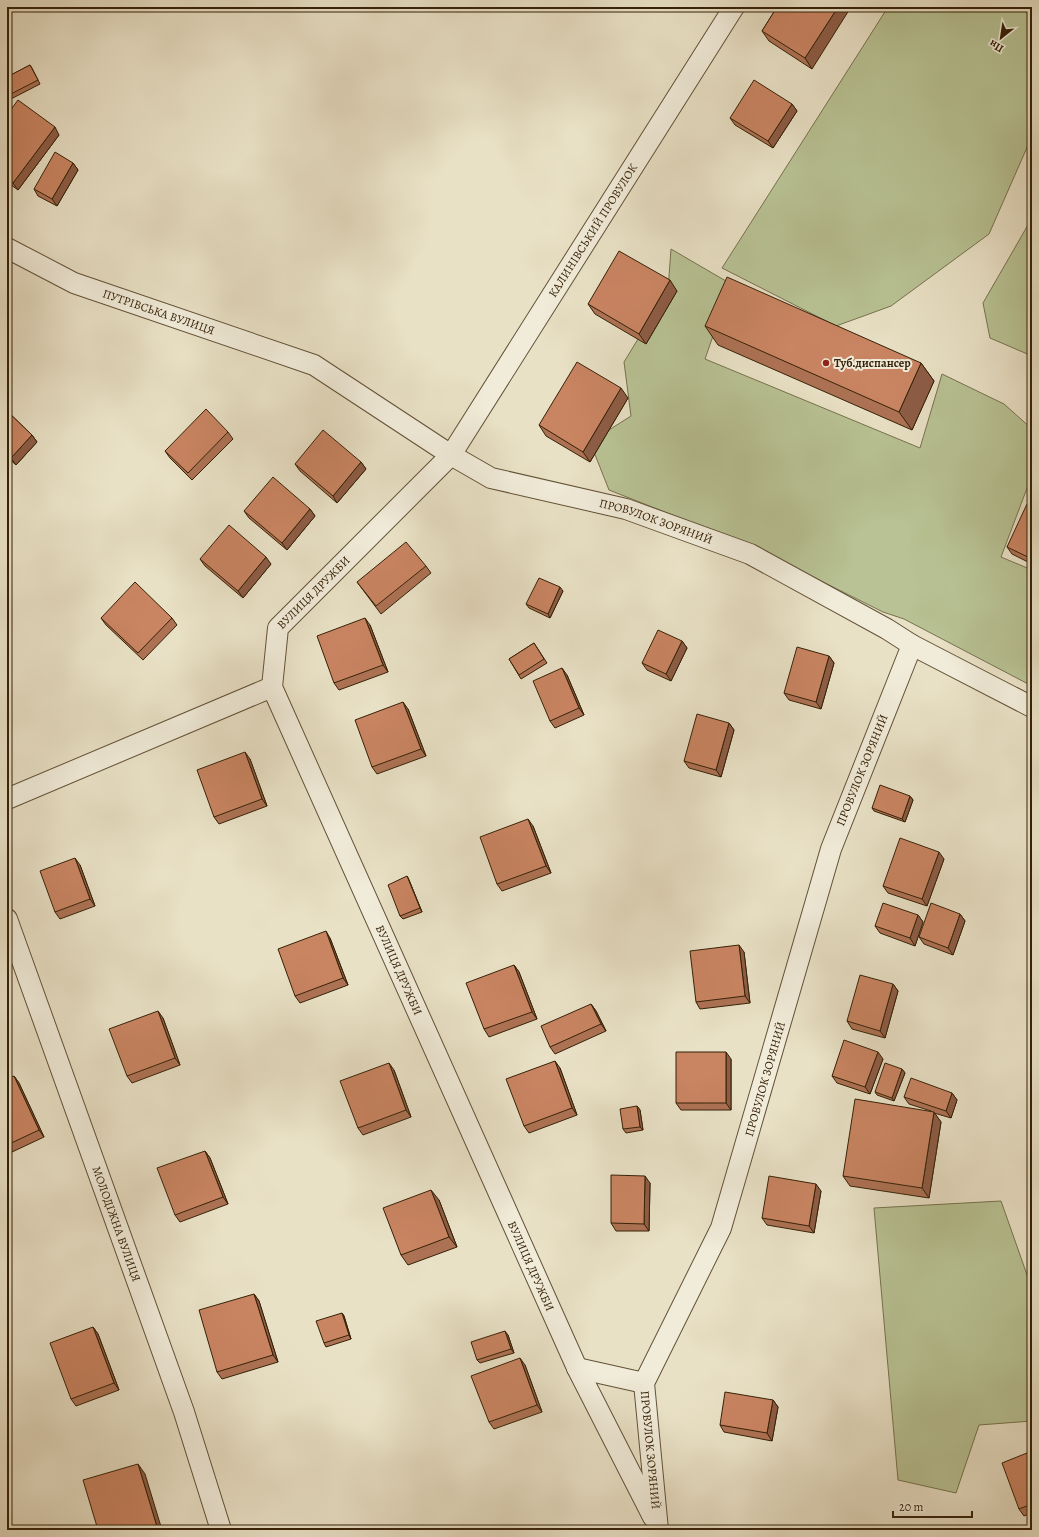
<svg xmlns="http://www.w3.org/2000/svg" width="1039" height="1537" viewBox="0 0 1039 1537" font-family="Alegreya,serif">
<rect width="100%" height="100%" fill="#e9e1c6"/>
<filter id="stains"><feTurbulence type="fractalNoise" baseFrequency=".005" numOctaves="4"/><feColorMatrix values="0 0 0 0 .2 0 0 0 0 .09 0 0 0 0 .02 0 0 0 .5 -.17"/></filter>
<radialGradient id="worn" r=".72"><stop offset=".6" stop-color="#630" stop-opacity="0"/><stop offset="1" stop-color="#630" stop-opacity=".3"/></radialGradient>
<path fill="#b8c294" stroke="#76724e" d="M888,7H1032V136L989,234L891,306L836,326L722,268Z
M1032,218V356L990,338L983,303Z
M671,249L731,284L705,359L920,448L942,374L1004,404L1032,429V475L1001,557L1032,570V686L904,619L883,612L751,546L609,490L590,442L631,416L624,362L668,290Z
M1001,1201L1032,1289V1421L979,1425L956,1493L898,1480L874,1208Z"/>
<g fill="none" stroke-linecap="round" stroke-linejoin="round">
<defs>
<g id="minor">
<path id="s1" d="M7,248L74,283L314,365L451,455L491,478L626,509L750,554L887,629L912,645L831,849L721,1228L644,1383L658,1530"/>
<path d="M912,645L1032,707"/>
<path d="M7,799L272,687"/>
<path id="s2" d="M7,919L184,1412L221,1530"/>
<path d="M577,1368L644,1383"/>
<path id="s3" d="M653,1517L577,1368L272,687L278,628L451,455L734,7"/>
</g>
</defs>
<use href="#minor" stroke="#625137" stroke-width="22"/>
<use href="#minor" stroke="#f1ecda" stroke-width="20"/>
</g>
<path fill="#ad7254" stroke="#352107" d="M777,7L812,69L769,41L762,31Z
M30,65L32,68L40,84L7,101V77Z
M792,104L797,111L773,148L735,125L730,118Z
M7,115L59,135L18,190L7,182Z
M73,163L78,170L57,206L38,196L34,189Z
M677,291L646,344L595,314L588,304Z
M705,326L921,363L934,381L912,430L718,345Z
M628,398L590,462L546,436L539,425Z
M7,411L32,435L37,442L16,465L7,457Z
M228,432L233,439L192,480L170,458L165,451Z
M361,462L366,469L337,503L300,471L295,464Z
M1032,506V564L1012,554L1007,547Z
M310,509L315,516L287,550L249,518L244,511Z
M200,559L271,564L243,598L205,566Z
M426,566L431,573L381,614L357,582Z
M563,591L550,618L529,608L526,604Z
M101,618H172L177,625L143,660L106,625Z
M370,625L388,672L339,690L334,683Z
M682,641L687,648L671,681L647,670L642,663Z
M534,643L547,663L521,679L509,659Z
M829,656L834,663L821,709L789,700L784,693Z
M567,675L584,715L555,728L550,721Z
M408,709L426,756L377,774L372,767Z
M729,723L734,730L721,777L689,768L684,761Z
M250,759L267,806L219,824L214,817Z
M910,796L913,800L905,822L874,811L872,808Z
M533,826L551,873L502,891L497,884Z
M944,859L927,906L888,893L883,886Z
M80,865L95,906L60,919L55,912Z
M407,876L409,880L422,912L403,919L400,916Z
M960,914L965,921L953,955L924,944L919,937Z
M918,915L923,922L915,946L880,933L875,926Z
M330,938L348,985L300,1003L295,996Z
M744,952L750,1003L700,1009L696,1002Z
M514,965L519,972L537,1019L489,1037L484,1029Z
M893,984L898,991L885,1038L852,1029L847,1021Z
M591,1004L596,1011L606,1031L555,1054L550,1047Z
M163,1018L180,1065L132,1083L127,1076Z
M731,1059V1110H681L676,1103Z
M883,1059L870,1094L837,1083L832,1076Z
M560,1068L577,1115L529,1133L524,1126Z
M902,1069L905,1073L894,1101L877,1095L875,1092Z
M394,1070L411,1117L363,1135L358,1128Z
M14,1076L19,1083L44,1137L12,1152L7,1145Z
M952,1093L957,1100L951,1118L934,1113L941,1122L929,1198L850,1186L843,1176L931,1111L909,1104L904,1097Z
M637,1106L640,1110L643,1130L626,1133L623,1129Z
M205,1151L210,1158L228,1204L180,1222L175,1215Z
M650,1183L649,1231H616L611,1223Z
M821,1191L814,1233L767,1225L762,1218Z
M439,1200L457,1247L408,1265L401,1255Z
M254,1294L259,1301L278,1362L222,1379L217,1372Z
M342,1313L344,1316L351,1339L326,1347L324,1343Z
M93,1327L98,1334L119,1390L76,1406L71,1399Z
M508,1335L514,1353L480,1363L477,1360Z
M525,1365L542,1412L494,1429L489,1422Z
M773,1400L778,1407L772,1441L724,1432L720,1425Z
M1032,1451V1513L1024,1516L1019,1509Z"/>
<path fill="#8d5c45" stroke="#352107" d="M838,7H851L812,69L805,58Z
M792,104L797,111L773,148L768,141Z
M55,127L59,135L18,190L13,183Z
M73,163L78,170L57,206L52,199Z
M670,280L677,291L646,344L639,334Z
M921,363L934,381L912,430L899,412Z
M621,388L628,398L590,462L583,452Z
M32,435L37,442L16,465L11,458Z
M361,462L366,469L337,503L333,496Z
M310,509L315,516L287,550L282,543Z
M266,557L271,564L243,598L238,591Z
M560,587L563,591L550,618L548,614Z
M365,618L370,625L388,672L383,665Z
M682,641L687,648L671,681L666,674Z
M829,656L834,663L821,709L816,702Z
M562,668L567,675L584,715L579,708Z
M403,702L408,709L426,756L421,749Z
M729,723L734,730L721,777L716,770Z
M245,752L250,759L267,806L262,799Z
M910,796L913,800L905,822L902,819Z
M528,819L533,826L551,873L546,866Z
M939,852L944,859L927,906L922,899Z
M75,858L80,865L95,906L90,899Z
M407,876L409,880L422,912L420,908Z
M960,914L965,921L953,955L948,948Z
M918,915L923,922L915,946L910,938Z
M326,931L330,938L348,985L343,978Z
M739,945L744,952L750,1003L745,996Z
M514,965L519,972L537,1019L532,1012Z
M893,984L898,991L885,1038L880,1031Z
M591,1004L596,1011L606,1031L601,1024Z
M158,1011L163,1018L180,1065L175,1058Z
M726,1052L731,1059V1110L726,1103Z
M878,1052L883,1059L870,1094L865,1087Z
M555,1061L560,1068L577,1115L572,1108Z
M389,1063L394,1070L411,1117L406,1110Z
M902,1069L905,1073L894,1101L892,1098Z
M14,1076L19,1083L44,1137L39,1130Z
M952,1093L957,1100L951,1118L946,1111Z
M637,1106L640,1110L643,1130L640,1127Z
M934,1112L941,1122L929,1198L922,1188Z
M205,1151L210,1158L228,1204L223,1197Z
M645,1176L650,1183L649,1231L644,1224Z
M816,1184L821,1191L814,1233L809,1226Z
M431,1190L439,1200L457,1247L449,1237Z
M254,1294L259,1301L278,1362L273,1355Z
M342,1313L344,1316L351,1339L349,1335Z
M93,1327L98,1334L119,1390L114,1383Z
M505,1331L508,1335L514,1353L511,1349Z
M520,1358L525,1365L542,1412L537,1405Z
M773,1400L778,1407L772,1441L767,1433Z
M138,1464L145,1474L162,1530H158Z"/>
<path fill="#c98462" stroke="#352107" d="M777,7H838L805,58L762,31Z
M30,65L38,80L7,96V77Z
M754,80L792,104L768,141L730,118Z
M18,100L55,127L13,183L7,179V115Z
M55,152L73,163L52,199L34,189Z
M619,251L670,280L639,334L588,304Z
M727,277L921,363L899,412L705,326Z
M577,362L621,388L583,452L539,425Z
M206,409L228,432L188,473L165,451Z
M7,411L32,435L11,458L7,454Z
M323,430L361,462L333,496L295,464Z
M273,477L310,509L282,543L244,511Z
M1027,504L1032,506V559L1007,547Z
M229,525L266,557L238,591L200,559Z
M406,542L426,566L376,606L357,582Z
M539,578L560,587L548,614L526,604Z
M135,582L172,618L138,653L101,618Z
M365,618L383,665L334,683L317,636Z
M658,630L682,641L666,674L642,663Z
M534,643L544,659L519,675L509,659Z
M797,647L829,656L816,702L784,693Z
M562,668L579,708L550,721L533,681Z
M403,702L421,749L372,767L355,720Z
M697,714L729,723L716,770L684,761Z
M245,752L262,799L214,817L197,770Z
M880,785L910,796L902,819L872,808Z
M528,819L546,866L497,884L480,837Z
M900,838L939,852L922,899L883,886Z
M75,858L90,899L55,912L40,871Z
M407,876L420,908L400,916L388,885Z
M883,903L918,915L910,938L875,926Z
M931,903L960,914L948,948L919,937Z
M326,931L343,978L295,996L278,949Z
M739,945L745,996L696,1002L690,951Z
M514,965L532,1012L484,1029L466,983Z
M860,975L893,984L880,1031L847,1021Z
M591,1004L601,1024L550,1047L541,1026Z
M158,1011L175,1058L127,1076L109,1029Z
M844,1040L878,1052L865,1087L832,1076Z
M676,1052H726V1103H676Z
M555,1061L572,1108L524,1126L506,1079Z
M389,1063L406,1110L358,1128L340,1081Z
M885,1063L902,1069L892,1098L875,1092Z
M14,1076L39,1130L7,1145V1079Z
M911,1078L952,1093L946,1111L904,1097Z
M855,1099L934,1112L922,1188L843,1176Z
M637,1106L640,1127L623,1129L620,1109Z
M205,1151L223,1197L175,1215L157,1168Z
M611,1175L645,1176L644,1224L611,1223Z
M769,1176L816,1184L809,1226L762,1218Z
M431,1190L449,1237L401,1255L383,1208Z
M254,1294L273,1355L217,1372L199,1310Z
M342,1313L349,1335L324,1343L316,1321Z
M93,1327L114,1383L71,1399L50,1343Z
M505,1331L511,1349L477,1360L471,1342Z
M520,1358L537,1405L489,1422L471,1376Z
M725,1392L773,1400L767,1433L720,1425Z
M1032,1451V1504L1019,1509L1002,1463Z
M138,1464L158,1530H98L83,1480Z"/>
<circle fill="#8f2418" stroke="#f1ecda" stroke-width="1.5" cx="826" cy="363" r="4"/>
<g text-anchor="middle" stroke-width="4" stroke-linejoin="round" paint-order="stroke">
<g font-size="12" fill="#352107" stroke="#f1ecda">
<text dy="4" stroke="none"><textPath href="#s3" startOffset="1483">КАЛИНІВСЬКИЙ ПРОВУЛОК</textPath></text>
<text dy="4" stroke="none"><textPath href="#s1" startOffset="165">ПУТРІВСЬКА ВУЛИЦЯ</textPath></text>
<text dy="4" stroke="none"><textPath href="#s1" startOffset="710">ПРОВУЛОК ЗОРЯНИЙ</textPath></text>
<text dy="4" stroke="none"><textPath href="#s3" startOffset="1023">ВУЛИЦЯ ДРУЖБИ</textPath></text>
<text transform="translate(862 770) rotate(-68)" y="4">ПРОВУЛОК ЗОРЯНИЙ</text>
<text transform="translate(399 970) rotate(66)" y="4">ВУЛИЦЯ ДРУЖБИ</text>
<text transform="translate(765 1079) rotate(-74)" y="4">ПРОВУЛОК ЗОРЯНИЙ</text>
<text dy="4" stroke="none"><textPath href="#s2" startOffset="324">МОЛОДІЖНА ВУЛИЦЯ</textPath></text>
<text transform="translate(531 1266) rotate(66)" y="4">ВУЛИЦЯ ДРУЖБИ</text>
<text dy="4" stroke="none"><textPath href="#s1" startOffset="1850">ПРОВУЛОК ЗОРЯНИЙ</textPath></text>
</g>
<g font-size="12" font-weight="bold" fill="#352107" stroke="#f1ecda" text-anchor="start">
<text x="834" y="367">Туб.диспансер</text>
</g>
</g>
<rect width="1039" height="1537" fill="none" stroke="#e9e1c6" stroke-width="24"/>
<rect x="8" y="8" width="1023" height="1521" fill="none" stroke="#352107" stroke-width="2"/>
<rect x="12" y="12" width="1015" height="1513" fill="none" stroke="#352107"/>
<g transform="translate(1001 38) rotate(210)" stroke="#f1ecda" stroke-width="3" paint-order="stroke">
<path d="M0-3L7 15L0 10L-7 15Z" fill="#352107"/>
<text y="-6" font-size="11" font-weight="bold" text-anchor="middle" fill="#352107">Пн</text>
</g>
<path d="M893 1511v6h79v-6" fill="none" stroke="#352107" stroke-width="2"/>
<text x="899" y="1511" font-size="12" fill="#352107" stroke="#f1ecda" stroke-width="3" paint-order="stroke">20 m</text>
<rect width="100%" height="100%" filter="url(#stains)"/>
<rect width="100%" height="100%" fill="url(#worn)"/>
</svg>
